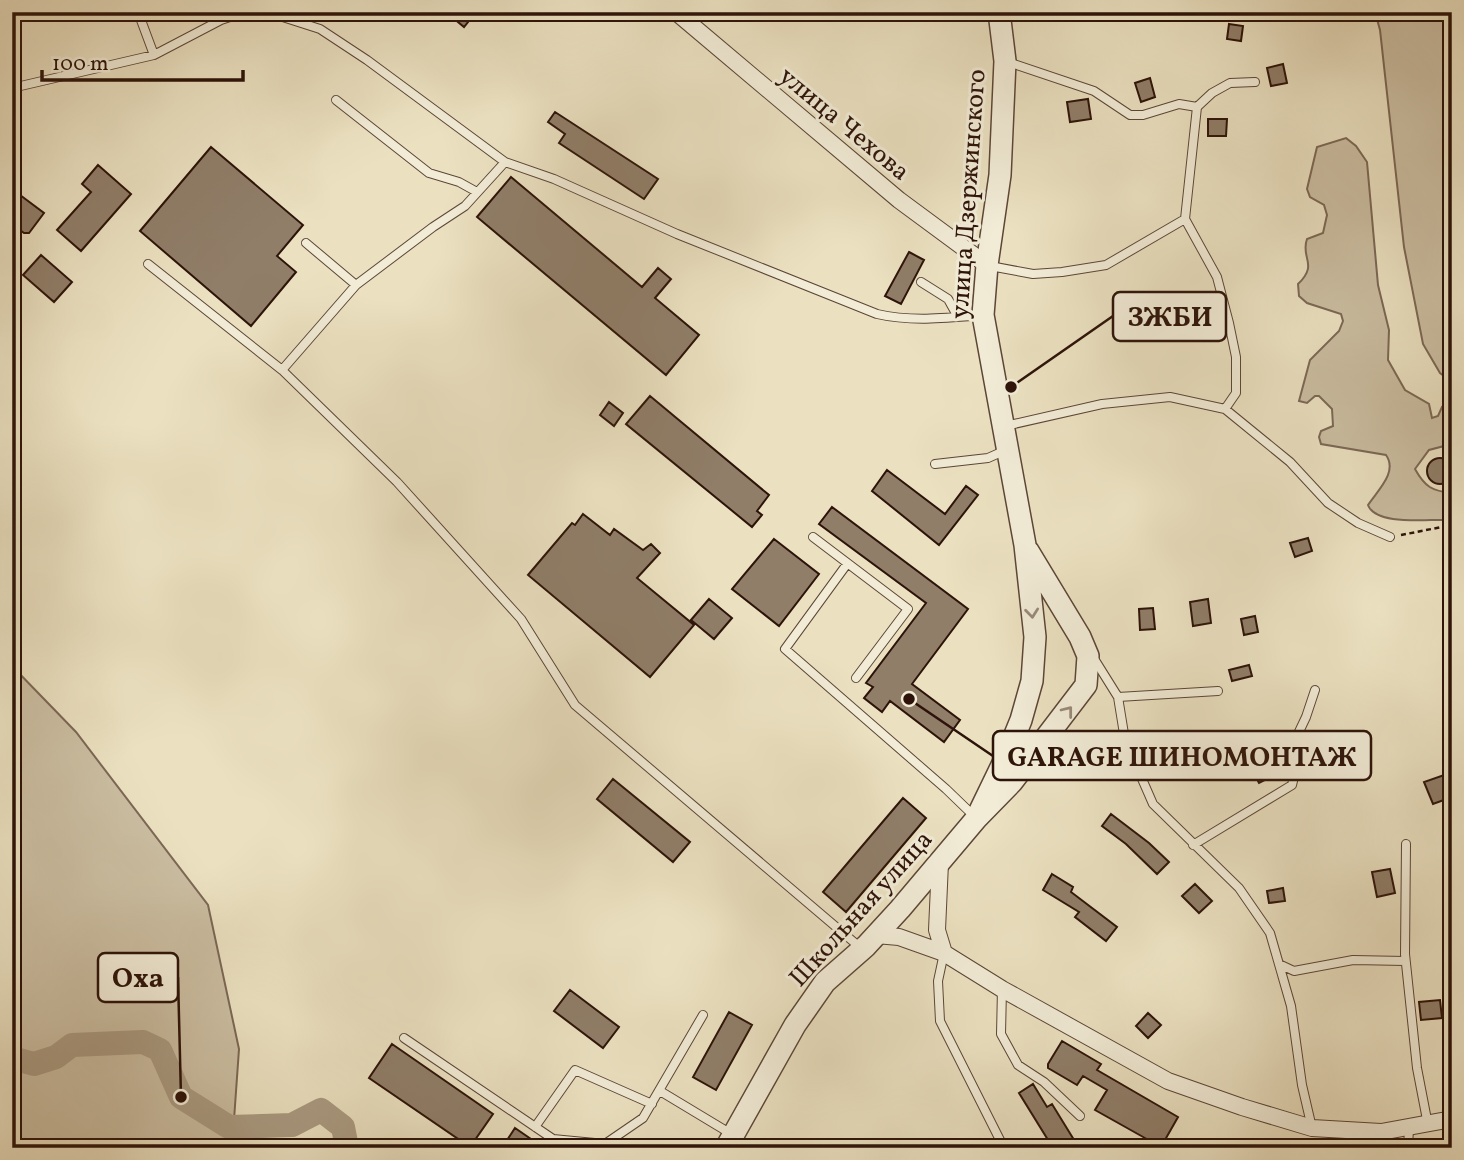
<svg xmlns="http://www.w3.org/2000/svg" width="1464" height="1160" viewBox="0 0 1464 1160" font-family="Vollkorn,serif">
<rect width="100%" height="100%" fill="#ebe1c1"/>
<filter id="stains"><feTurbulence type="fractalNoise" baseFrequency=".00286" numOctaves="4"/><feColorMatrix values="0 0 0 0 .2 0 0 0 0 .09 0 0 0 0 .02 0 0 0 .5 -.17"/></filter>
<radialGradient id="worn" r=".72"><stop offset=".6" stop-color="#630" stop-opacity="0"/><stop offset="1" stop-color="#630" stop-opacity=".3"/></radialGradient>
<path fill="#cbbea2" stroke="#7c6856" stroke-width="2" d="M1375,12H1452V382L1440,373L1423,344L1404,247L1380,30Z
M1346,138L1356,146L1367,162L1378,285L1389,330L1388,360L1405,390L1429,404L1432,418L1438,416L1442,407L1452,410V437L1444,446L1429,450L1415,469C1425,487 1432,491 1452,493V514L1448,520C1427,519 1376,526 1368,505C1378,490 1398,472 1386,455L1321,444L1319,437L1321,431L1333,426L1332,409L1319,396H1315L1307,403L1299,401L1310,360L1339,331L1343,321L1341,314L1307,303L1299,296L1298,284C1319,264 1300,258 1307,239L1323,233L1327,215L1324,205L1310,197L1307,189L1317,147Z
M12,666L76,732L208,905L239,1049L232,1148H12Z"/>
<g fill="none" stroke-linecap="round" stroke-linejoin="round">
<path stroke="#aa9b82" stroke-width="24" d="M12,1058L34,1064L56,1057L72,1045L143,1042L160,1050L181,1097L229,1127L292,1125L321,1110L343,1127L347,1148"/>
</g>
<path fill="#907e69" stroke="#2d1309" stroke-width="2" d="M446,12H476L464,27Z
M1229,24L1243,26L1241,41L1227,39Z
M1283,64L1287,83L1271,86L1267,68Z
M1150,78L1155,97L1141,102L1135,83Z
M1088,99L1091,119L1070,122L1067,102Z
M555,112L658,179L644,199L559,143L565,134L548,122Z
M1208,119H1227L1226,136H1208Z
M211,147L303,225L277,256L296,272L251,326L140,231Z
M98,165L131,194L81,251L57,230L91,192L82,184Z
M511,177L642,287L658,268L671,279L655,298L699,335L666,375L477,217Z
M12,189L44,213L29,233H24L12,224Z
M909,252L924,260L901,304L885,296Z
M41,255L72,282L54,302L23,275Z
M650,396L769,495L757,511L762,515L752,527L626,424Z
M609,402L623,413L614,426L600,415Z
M1427 471a13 13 0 1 1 26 0a13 13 0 1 1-26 0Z
M887,470L945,514L966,486L978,495L939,545L872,491Z
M832,507L968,609L912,684L960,720L944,742L890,701L882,712L864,698L873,687L866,683L926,603L819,524Z
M583,514L610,535L614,529L643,550L651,544L660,553L637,578L694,625L650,677L528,575L572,523L575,525Z
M1308,538L1312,551L1295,557L1290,543Z
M774,539L819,574L779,626L732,589Z
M709,599L732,618L714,639L691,620Z
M1208,599L1211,623L1193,626L1190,602Z
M1153,608L1155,629L1140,630L1139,609Z
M1255,616L1258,632L1244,635L1241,619Z
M1249,665L1252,676L1232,681L1229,670Z
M1273,761L1279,773L1259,783L1253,772Z
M1447,774L1452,787V797L1433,804L1424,782Z
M613,779L690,842L673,862L597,799Z
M903,798L926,818L846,912L823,892Z
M1111,814L1149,843L1169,862L1157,874L1126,844L1102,826Z
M1390,869L1395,893L1377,897L1372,872Z
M1052,874L1073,887L1071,892L1117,927L1106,941L1075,917L1079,912L1043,890Z
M1195,884L1212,901L1199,913L1182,896Z
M1283,888L1285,901L1269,903L1267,891Z
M570,990L619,1027L603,1048L554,1011Z
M1440,1000L1442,1018L1421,1020L1419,1002Z
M729,1012L752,1025L716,1090L693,1077Z
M1148,1013L1161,1025L1148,1038L1136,1026Z
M1062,1041L1101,1064L1097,1070L1178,1117L1161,1147L1095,1110L1107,1090L1083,1076L1077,1085L1048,1068V1064Z
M392,1044L493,1114L470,1147L369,1078Z
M1033,1084L1047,1107L1052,1104L1079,1148H1053L1019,1093Z
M515,1128L544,1148H502Z"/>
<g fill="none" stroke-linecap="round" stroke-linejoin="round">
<defs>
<path id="service" d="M138,12L154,55
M267,12L320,29L367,60L505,162L554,179L677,234L877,314C911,322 948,318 983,315
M1008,62L1094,91L1130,115H1143L1179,104L1197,107
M12,88L154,55L221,20L245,12
M336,100L429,173L459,182L477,192
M306,243L356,285
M148,264L282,370L356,285L433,227L465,206L505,162
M990,266L1033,274L1062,272L1106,265L1185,219
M921,282L948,299L958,317
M282,370L397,482L521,619L575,705L862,949
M1225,409L1236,393V357L1229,323L1217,277L1185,219L1197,107L1212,93L1230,83L1255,82
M1005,426L1102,404L1170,397L1225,409L1290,462L1328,503L1358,523L1390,537
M935,464L988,458L1006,450
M813,537L908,609L856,678
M847,564L785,649L946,789L974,816
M1093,657L1118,697L1125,740L1153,804L1239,888L1270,933L1291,1006L1302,1085L1312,1128
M1118,697L1218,691
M1406,844L1405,954L1417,1068L1428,1125
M1193,845L1292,785L1297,764V736L1306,717L1315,690
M944,953L938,981L940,1021L1004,1148
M1279,964L1294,971L1353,960L1405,961
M1002,989L1001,1034L1018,1065L1044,1082L1080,1116
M404,1038L553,1139L605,1144L643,1118L703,1015
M660,1091L733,1135
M535,1127L575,1070L652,1104
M1408,1148L1409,1128"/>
<path id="minor" d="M676,12L899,200L987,265
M940,863L937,930L944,953L1002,989L1168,1081L1242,1107L1312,1128L1381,1132L1452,1119
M876,935L899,937L944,953"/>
<path id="tertiary" d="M976,819L1006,757L1021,720L1032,681L1035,637L1025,545L983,315L987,265L1000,175L1005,61L999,12
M726,1148L795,1025L825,982L866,946L900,909L976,819L1012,782L1086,685L1088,656L1080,637L1028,551"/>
</defs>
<use href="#service" stroke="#5c4637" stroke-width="10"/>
<use href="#minor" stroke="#5c4637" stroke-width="18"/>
<use href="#tertiary" stroke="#5c4637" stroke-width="24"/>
<path stroke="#2d1309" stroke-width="2.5" stroke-dasharray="5 3.5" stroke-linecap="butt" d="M1401,535L1452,525"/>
<use href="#service" stroke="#f2ecd7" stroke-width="8"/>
<use href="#minor" stroke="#f2ecd7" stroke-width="16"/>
<use href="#tertiary" stroke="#f2ecd7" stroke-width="21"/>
</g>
<defs><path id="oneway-chevron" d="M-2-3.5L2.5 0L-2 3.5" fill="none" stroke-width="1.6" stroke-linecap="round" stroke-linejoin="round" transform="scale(1.75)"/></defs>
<g stroke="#998a7a">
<use href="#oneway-chevron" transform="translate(1032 613) rotate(84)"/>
<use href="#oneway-chevron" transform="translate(1068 711) rotate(-52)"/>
</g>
<g text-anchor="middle" stroke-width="6" stroke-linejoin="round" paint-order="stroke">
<g font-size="26" fill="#2d1309" stroke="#f2ecd7">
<text transform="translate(845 123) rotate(40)" y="9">улица Чехова</text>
<text transform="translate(967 194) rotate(-86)" y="9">улица Дзержинского</text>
<text transform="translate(860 908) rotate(-48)" y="9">Школьная улица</text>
</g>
</g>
<path fill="none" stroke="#2d1309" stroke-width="2.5" d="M1011 387L1113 316M909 699L993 756M181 1097L178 977"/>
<g fill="#2d1309" stroke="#f2ecd7" stroke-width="2.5">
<circle cx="1011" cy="387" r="7"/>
<circle cx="909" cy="699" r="7"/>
<circle cx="181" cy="1097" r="7"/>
</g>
<g fill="#f2ecd7" stroke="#2d1309" stroke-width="2.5">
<rect x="1113" y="292" width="113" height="49" rx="7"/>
<rect x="993" y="731" width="378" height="49" rx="7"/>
<rect x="98" y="953" width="80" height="49" rx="7"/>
</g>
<g font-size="28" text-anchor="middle" font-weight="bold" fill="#2d1309">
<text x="1170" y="326">ЗЖБИ</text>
<text x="1182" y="766">GARAGE ШИНОМОНТАЖ</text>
<text x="138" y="987">Оха</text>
</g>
<rect width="1464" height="1160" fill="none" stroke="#ebe1c1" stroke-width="42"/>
<rect x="14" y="14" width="1436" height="1132" fill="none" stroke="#2d1309" stroke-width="3.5"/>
<rect x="21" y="21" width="1422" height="1118" fill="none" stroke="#2d1309" stroke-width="2"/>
<path d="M42 70v10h201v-10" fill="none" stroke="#2d1309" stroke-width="3.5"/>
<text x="52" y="70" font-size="21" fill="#2d1309" stroke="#f2ecd7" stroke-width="5" paint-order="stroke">100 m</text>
<rect width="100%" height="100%" filter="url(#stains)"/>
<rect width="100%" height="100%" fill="url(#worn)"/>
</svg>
